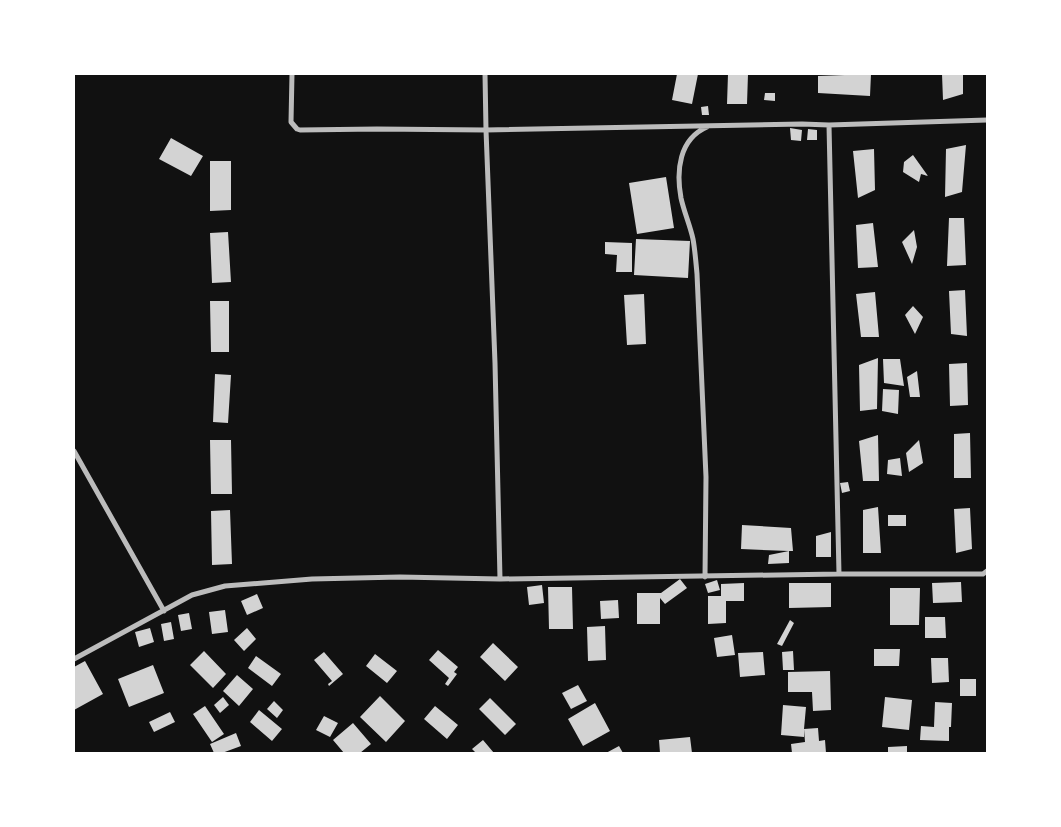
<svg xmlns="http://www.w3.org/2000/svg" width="1061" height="827" viewBox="0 0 1061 827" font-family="'DM Sans',sans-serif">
<rect width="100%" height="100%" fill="#111"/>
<path fill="#d3d3d3" d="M677,74H698L692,104L672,100Z
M728,74H748L747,104H727Z
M871,74L870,96L818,93V76Z
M942,74H963V94L943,100Z
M765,93H775V101L764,100Z
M708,106L709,115H702L701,107Z
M790,128L802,130L801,141L791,140Z
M808,129L817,130V140H807Z
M171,138L203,156L191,176L159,159Z
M966,145L962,192L945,197L946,149Z
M874,149L875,190L858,198L853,151Z
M913,155L928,176L921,174L919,182L903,172L904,162Z
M210,161H231V210L210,211Z
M666,177L674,228L637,234L629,183Z
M949,218H964L966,265L947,266Z
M873,223L878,267L858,268L856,225Z
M914,230L917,247L912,264L902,242Z
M228,232L231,282L212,283L210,233Z
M636,239L690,241L688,278L634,275Z
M605,242L632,243V272H616L617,255L605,254Z
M965,290L967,336L951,334L949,291Z
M875,292L879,337H861L856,294Z
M644,294L646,344L627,345L624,295Z
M210,301H229V352H211Z
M913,306L923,317L915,334L905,315Z
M878,358L877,409L860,411L859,365Z
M883,359H900L904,386L884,383Z
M967,363L968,405L950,406L949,364Z
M917,371L920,397H910L907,377Z
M215,374L231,375L228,423L213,422Z
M883,389L899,390L898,414L882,411Z
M970,433L971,478H954V434Z
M878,435L879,481H863L859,441Z
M210,440H231L232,494H211Z
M919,440L923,463L909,472L906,453Z
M900,458L902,476L887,474L888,460Z
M848,482L850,491L842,493L840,483Z
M878,507L881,553H863V510Z
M970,508L972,549L956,553L954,509Z
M230,510L232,564L212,565L211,511Z
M888,515H906V526H888Z
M742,525L791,528L793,551H789V563L768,564L769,555L789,551L741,549Z
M831,532V557H816V536Z
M680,579L687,588L665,604L660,598V624H637V593H661Z
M717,580L720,590L708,593L705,584Z
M961,582L962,602L933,603L932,583Z
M744,583V601H726V623L708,624V596H721V584Z
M789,583H831V607L789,608Z
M542,585L544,603L529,605L527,587Z
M548,587H572L573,629H549Z
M890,588H920L919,625H890Z
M257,594L263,608L247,615L241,601Z
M618,600L619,618L601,619L600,601Z
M225,610L228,632L212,634L209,612Z
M189,613L192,629L181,631L178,615Z
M925,617H945L946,638H925Z
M790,620L794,623L782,646L777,644Z
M171,622L174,639L164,641L161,624Z
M605,626L606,660L588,661L587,627Z
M150,628L154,642L139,647L135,632Z
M247,628L256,639L244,651L234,640Z
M732,635L735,655L717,657L714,638Z
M493,643L518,667L505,681L480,657Z
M874,649H900L899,666H874Z
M438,650L458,667L454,672L457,674L448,686L445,684L449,678L429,660Z
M204,651L226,674L213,688L190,665Z
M793,651L794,670H783L782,652Z
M324,652L343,674L329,686L328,684L332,681L314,660Z
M763,652L765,675L740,677L738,653Z
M375,654L397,671L387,683L366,666Z
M256,656L281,674L272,686L248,668Z
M931,658H948L949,682L932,683Z
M85,661L103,694L74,710V667Z
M153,665L164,693L129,707L118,679Z
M830,671L831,710L813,711L812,692H788V672Z
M237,675L253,689L239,706L223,691Z
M960,679H976V696H960Z
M578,685L587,701L571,709L562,693Z
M380,696L405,721L386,742L360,717Z
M223,697L229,705L220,713L214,705Z
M885,697L912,700L909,730L882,727Z
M490,698L516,724L505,735L479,709Z
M274,701L283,710L277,718L267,709Z
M935,702L952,703L951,727H949V741L920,740L921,726L934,727Z
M595,703L610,731L583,746L568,719Z
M783,705L806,707L804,729L818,728L819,741L825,740L826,753H792L791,744L805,742L804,729V737L781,735Z
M205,706L224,734L212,742L193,714Z
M435,706L458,725L447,739L424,719Z
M259,710L282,729L272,741L250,722Z
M170,712L175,722L154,732L149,722Z
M324,716L338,723L330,737L316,730Z
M353,723L371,744L360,753H344L333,740Z
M236,733L241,746L222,753H214L210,744Z
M690,737L692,753H660L659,740Z
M483,740L494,753H476L472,749Z
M619,746L623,753H606Z
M907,746V753H888V747Z"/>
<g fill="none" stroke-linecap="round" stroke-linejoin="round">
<path stroke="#bcbcbc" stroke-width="5" d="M292,74L291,122L297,129L300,130L377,129L486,130L802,124L829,125L987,120
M485,74L486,130L495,363L500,579
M829,125L839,574
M74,451L164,611
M705,577L706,477L697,274C696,263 695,250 693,239C690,225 684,212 681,198C676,171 679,139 707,127
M74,659L192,595L225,586L312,579L400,577L500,579L839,574H983L987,571"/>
</g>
<rect width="1061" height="827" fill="none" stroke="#ffffff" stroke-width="150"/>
</svg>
